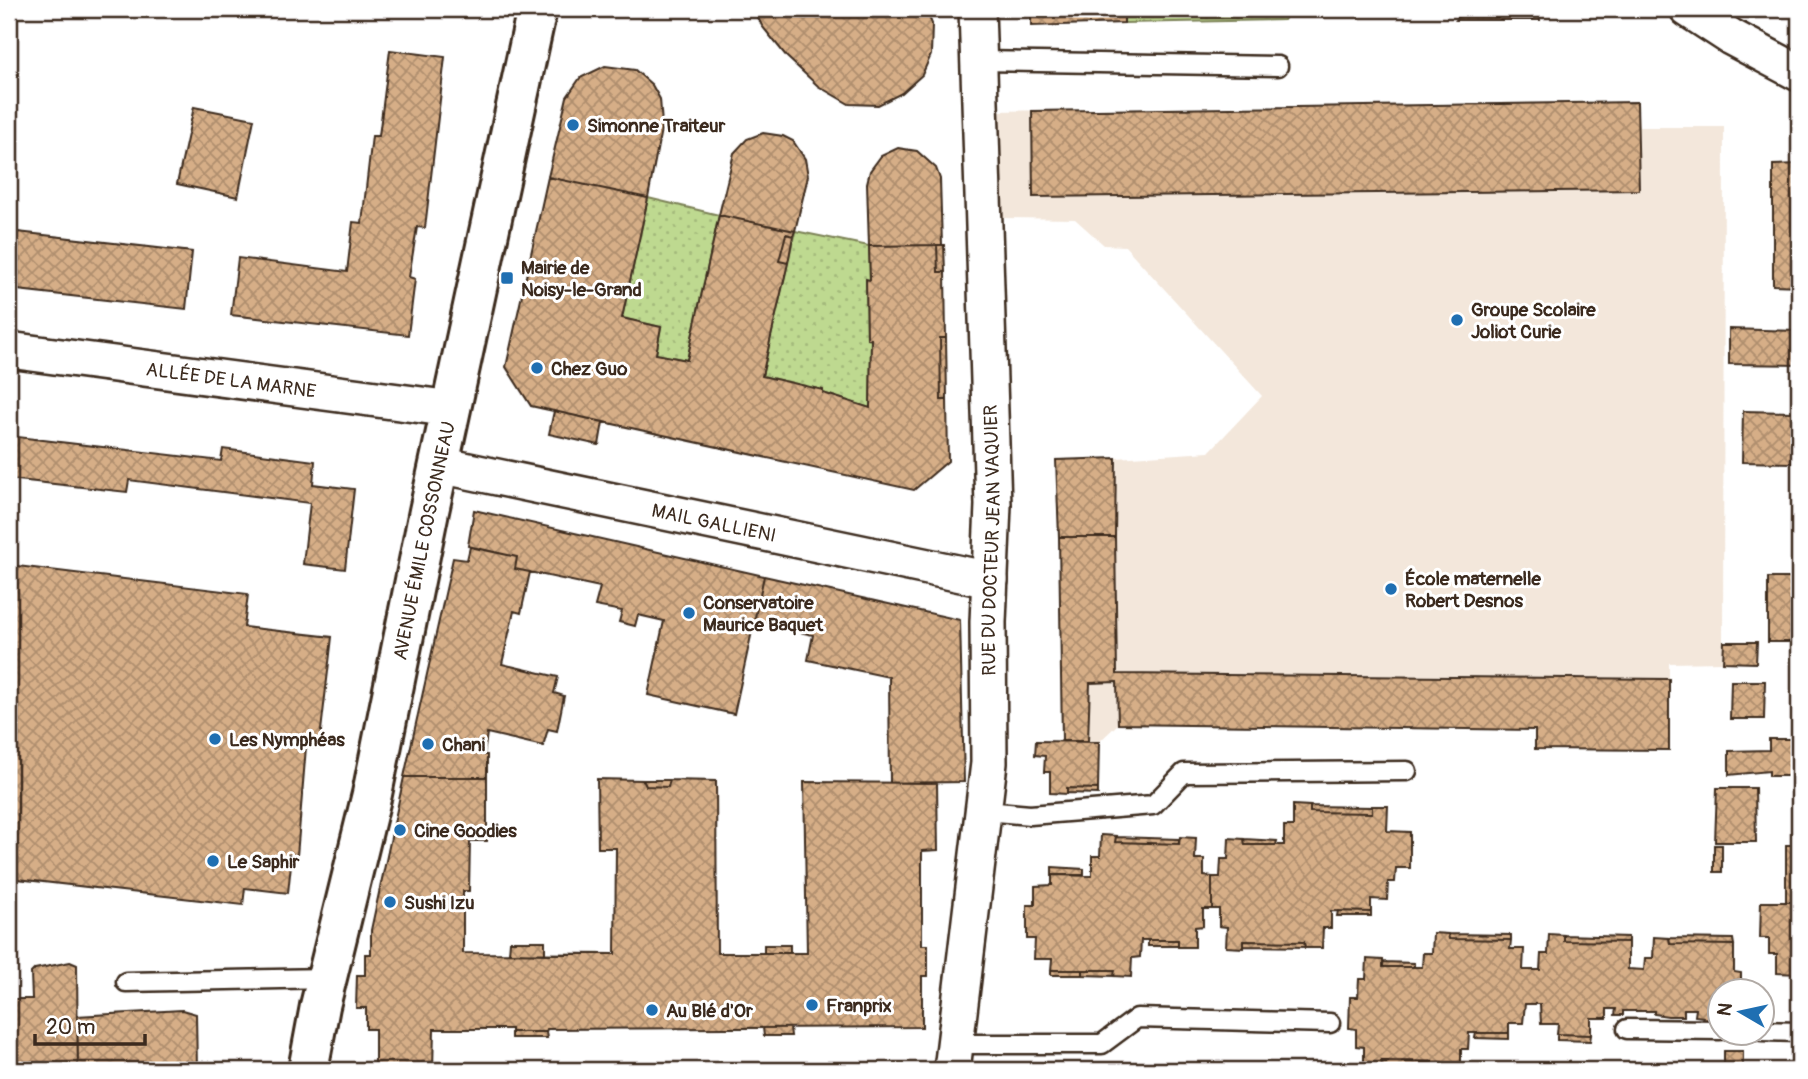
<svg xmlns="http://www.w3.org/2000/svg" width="1808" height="1079" viewBox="0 0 1808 1079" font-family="Pangolin,sans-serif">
<defs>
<pattern id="grass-dots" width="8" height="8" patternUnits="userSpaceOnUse" patternTransform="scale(1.75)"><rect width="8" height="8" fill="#bed990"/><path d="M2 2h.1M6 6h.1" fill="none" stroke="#a4ba7c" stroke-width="1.8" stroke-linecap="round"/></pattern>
<pattern id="building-cross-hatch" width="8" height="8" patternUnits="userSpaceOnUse" patternTransform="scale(1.75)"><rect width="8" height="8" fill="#d6ae87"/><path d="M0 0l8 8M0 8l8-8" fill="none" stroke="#af8e6e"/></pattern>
</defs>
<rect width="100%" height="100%" fill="#fff"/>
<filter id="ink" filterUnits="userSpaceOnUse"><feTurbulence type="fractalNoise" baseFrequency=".0143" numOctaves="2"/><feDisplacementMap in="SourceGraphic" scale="14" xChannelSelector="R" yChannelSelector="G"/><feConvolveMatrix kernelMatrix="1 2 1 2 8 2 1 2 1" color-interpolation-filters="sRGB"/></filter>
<g filter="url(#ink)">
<path fill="#f3e7db" d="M1637,102L1639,127H1724L1723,662L1669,663V750L1535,749L1534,730L1118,724L1099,742L1062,741L1059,537H1115L1116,458L1209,452L1262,396L1125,246L1104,245L1075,219L1000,218L996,111Z"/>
<path fill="url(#grass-dots)" stroke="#7c8257" stroke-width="2" d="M1124,9H1291L1284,20L1124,23Z
M648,198L719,215L687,360L656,354L661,327L622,318Z
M795,231L869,246L870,280H866L867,339L871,340L870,408L823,393V390L762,376Z"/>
<path fill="url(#building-cross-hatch)" stroke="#3b2a1e" stroke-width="2" d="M754,9H926L932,24L931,55L922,75L902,93L878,105L849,104L818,86L787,57L762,26Z
M1031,9H1124V23L1031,26Z
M1464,9H1539L1540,20H1456Z
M390,50L445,57L425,228L417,227L409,277L415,279L408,335L231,315L238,258L347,272L353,222L362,223L372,136H379Z
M605,66L635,70L652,85L660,99L662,124L648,198L548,177L567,97L580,78Z
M1637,102L1639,190L1033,197L1032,111Z
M194,107L254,119L238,197L177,184Z
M763,133L783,136L793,141L805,159L808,176L795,231L719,215L734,153L747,139Z
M898,148L917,151L936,168L940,179L942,245L869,246L867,183L870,171L881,156Z
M1799,164V286L1773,285V165Z
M548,177L648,198L622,318L661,327L656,354L687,360L719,215L795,231L793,236L786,234L779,261L788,263L762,376L823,390V393L870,408L871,339H867L866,279L870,280L869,246L937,245L938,272H945L946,338H940L941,400L947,399L948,461L914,490L531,406L506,367Z
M9,231L192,252L186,309L9,289Z
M786,234L793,236L788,263L779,261Z
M937,245H944L945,272H938Z
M1729,329L1799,331V365L1729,364Z
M940,338H946L947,399L941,400Z
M554,411L603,422L599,445L549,434Z
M1743,411L1793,412L1792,463L1742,462Z
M9,436L221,461L223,449L315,461L313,484L354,489L345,569L303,564L310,503L129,480L127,492L9,479Z
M1116,458L1115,537H1059L1056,460Z
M474,510L764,576L734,714L648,695L664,621L638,615L635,626L619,622L622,611L595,606L600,587L515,569L517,557L468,546Z
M1059,537H1115L1117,674L1669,679V750L1535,749V730L1118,724L1117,682L1090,683L1088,741H1062Z
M470,547L517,557L515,569L530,572L521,613L514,611L502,664L558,677L554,693L564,696L557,731L548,729L543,746L487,733L484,755H487V777H404L453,558L467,560Z
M9,565L248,594L244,627L332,637L319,748L306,747L297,856L292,855L288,893L245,888L243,905L9,878Z
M764,576L960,620L964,782L890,783L889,677L808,660L813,635L754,622Z
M1768,578H1799V642H1768Z
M1724,642H1757L1756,663L1723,662Z
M1731,681H1765L1764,719H1730Z
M1769,739H1795V776H1769V771L1729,775V751L1769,750Z
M1036,741L1099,742L1098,789L1067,788V794L1050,793V772H1044L1045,756L1035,755Z
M404,777H487V841H470L469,891H463V953L615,954L616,848H598L597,779L643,780L646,786L668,787L670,780L716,781L717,953H807L804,782L937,783L938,850L922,851V945H928V976H922V1027L547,1029L546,1032H511V1029H434L433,1070H375V1029H366V1008H356L357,975H365V954H371V930Z
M643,780H670L668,787L646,786Z
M1067,788L1098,789V794L1067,793Z
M1717,788H1755L1756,842H1715Z
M1293,805L1310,806V812L1372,813V806H1388L1387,831L1410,832V868H1396L1395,882H1388L1387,900L1371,899V912L1331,911V928H1323L1322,948H1305L1304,942L1243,941V948L1226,947L1227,927L1219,926V909H1212V877H1220L1221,859H1228L1229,838L1244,839L1245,845H1284V826H1293Z
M1310,806L1372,807V813L1310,812Z
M1101,835L1116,836L1115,842L1179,844L1180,837L1196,838L1195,859H1204V876L1212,877V909H1203V926L1195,927V947H1178V940H1141L1140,957L1132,958L1131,977L1114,976L1115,970H1051L1052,959H1034L1035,939H1027V905H1035V886L1052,885V875L1092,876V856H1100Z
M1116,837L1179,839V844L1115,842Z
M1244,839L1277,841L1276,845H1245Z
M1714,845H1722V872H1714Z
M1786,845H1799V902H1786Z
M1052,867L1084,869V875H1052Z
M1761,902H1799V974L1777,973V954H1769V938H1760Z
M1338,911L1371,912V916H1337Z
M1433,933L1448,934L1449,939L1511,940L1510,949H1524L1523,970H1540L1541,954H1548L1549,934L1564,935V941L1628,942V969L1644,970L1645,958H1653L1654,937L1669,938L1670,944L1734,945V972L1741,973V992H1720V1024H1704L1703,1017L1695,1016L1696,1009H1684V1016H1668L1654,1014V1011H1623V1015H1615L1616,1009H1607V1018H1591V1035L1557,1034L1558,1024H1541L1540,1004H1525L1523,1023H1509V1033H1469L1468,1049H1461V1069H1442V1062L1382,1061L1381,1068H1364V1047L1356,1046V1029L1349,1028L1350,997H1358L1359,979H1366L1367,959L1383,960V967H1422L1423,953H1432Z
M1448,934L1511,935V940L1449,939Z
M1564,935L1628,937V942L1564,941Z
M1669,938L1733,939L1734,945L1670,944Z
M1148,940H1178V946H1148Z
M510,941H545V954L509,953Z
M1243,941L1304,942L1305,947L1243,946Z
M764,945H790V953H764Z
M70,962L77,965L78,1070H9V999H32L31,973L35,969Z
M1383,962L1414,963V967H1383Z
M1051,970H1083V975H1051Z
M1083,970H1115L1114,976L1083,975Z
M182,1010L196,1014L197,1070H78L77,1016Z
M763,1028H790L791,1036H764Z
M511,1032H546L547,1038H511Z
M1476,1033H1509V1039L1475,1038Z
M1557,1034L1591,1035L1590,1041L1557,1040Z
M1724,1051H1743V1070H1724Z
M1382,1061L1442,1062V1068L1381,1067Z
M1673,1065L1714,1066V1070H1673Z"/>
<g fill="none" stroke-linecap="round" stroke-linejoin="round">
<defs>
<path id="lane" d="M979,61L1278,66
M985,811L1030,815L1153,805L1184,773L1407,771
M126,982L328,978
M1627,1029L1720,1030
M1762,1031L1799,1032
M955,1044H1102L1137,1018L1330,1023"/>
<g id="street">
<path d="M1688,9L1731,37L1799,73"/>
<path id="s1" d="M9,350L452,409"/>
<path id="s2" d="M440,465L990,580"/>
<path id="s3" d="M952,1070L989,763L988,622L993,505L977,9"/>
</g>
<g id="secondary">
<path id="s4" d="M308,1070L320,1006L372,794L429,511L537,9"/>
</g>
</defs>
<use href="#lane" stroke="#3b2a1e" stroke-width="23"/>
<use href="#street" stroke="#3b2a1e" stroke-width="40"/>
<use href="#secondary" stroke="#3b2a1e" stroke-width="44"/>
<use href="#lane" stroke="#fff" stroke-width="18"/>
<use href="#street" stroke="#fff" stroke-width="35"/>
<use href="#secondary" stroke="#fff" stroke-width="38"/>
</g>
</g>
<g fill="#1f6fb2" stroke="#fff" stroke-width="2.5">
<circle cx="573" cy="125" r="7"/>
<rect x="500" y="271" width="14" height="14" rx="3.5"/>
<circle cx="1457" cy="320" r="7"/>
<circle cx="537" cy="368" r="7"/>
<circle cx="1391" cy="589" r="7"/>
<circle cx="689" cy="613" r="7"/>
<circle cx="215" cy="739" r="7"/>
<circle cx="428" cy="744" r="7"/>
<circle cx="400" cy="830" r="7"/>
<circle cx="213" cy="861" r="7"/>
<circle cx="390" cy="902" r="7"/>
<circle cx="812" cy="1005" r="7"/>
<circle cx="652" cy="1010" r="7"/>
</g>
<g text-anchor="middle" stroke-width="6" stroke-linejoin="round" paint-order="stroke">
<g font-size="19" font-weight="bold" fill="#3b2a1e" stroke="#fff" text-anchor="start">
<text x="587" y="132">Simonne Traiteur</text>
<text x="521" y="274">Mairie de<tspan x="521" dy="22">Noisy-le-Grand</tspan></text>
<text x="1471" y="316">Groupe Scolaire<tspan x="1471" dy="22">Joliot Curie</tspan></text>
<text x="551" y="375">Chez Guo</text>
<text x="1405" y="585">École maternelle<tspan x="1405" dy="22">Robert Desnos</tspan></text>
<text x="703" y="609">Conservatoire<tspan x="703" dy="22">Maurice Baquet</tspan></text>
<text x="229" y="746">Les Nymphéas</text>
<text x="442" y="751">Chani</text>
<text x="414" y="837">Cine Goodies</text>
<text x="227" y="868">Le Saphir</text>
<text x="404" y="909">Sushi Izu</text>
<text x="826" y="1012">Franprix</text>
<text x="666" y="1017">Au Blé d'Or</text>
</g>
<g font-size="19" fill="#3b2a1e" stroke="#fff">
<text dy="7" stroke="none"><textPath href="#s1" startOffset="224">ALLÉE DE LA MARNE</textPath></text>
<text dy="7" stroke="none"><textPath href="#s2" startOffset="280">MAIL GALLIENI</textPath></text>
<text dy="7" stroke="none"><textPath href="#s4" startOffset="542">AVENUE ÉMILE COSSONNEAU</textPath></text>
<text dy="7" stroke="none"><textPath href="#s3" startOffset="532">RUE DU DOCTEUR JEAN VAQUIER</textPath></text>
</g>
</g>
<rect width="1808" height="1079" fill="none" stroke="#fff" stroke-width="35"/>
<rect x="18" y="18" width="1773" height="1044" fill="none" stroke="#3b2a1e" stroke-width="2.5" filter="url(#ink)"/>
<g transform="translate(1741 1012) rotate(279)"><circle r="33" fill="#ffffff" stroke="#b1aaa5" stroke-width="2"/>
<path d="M0-5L12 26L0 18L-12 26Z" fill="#1f6fb2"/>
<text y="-10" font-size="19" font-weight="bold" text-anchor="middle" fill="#3b2a1e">N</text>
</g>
<path d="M35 1034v10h110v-10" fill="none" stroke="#3b2a1e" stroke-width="3.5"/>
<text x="46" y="1034" font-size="21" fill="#3b2a1e" stroke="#ffffff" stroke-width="5" paint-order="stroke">20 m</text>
</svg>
